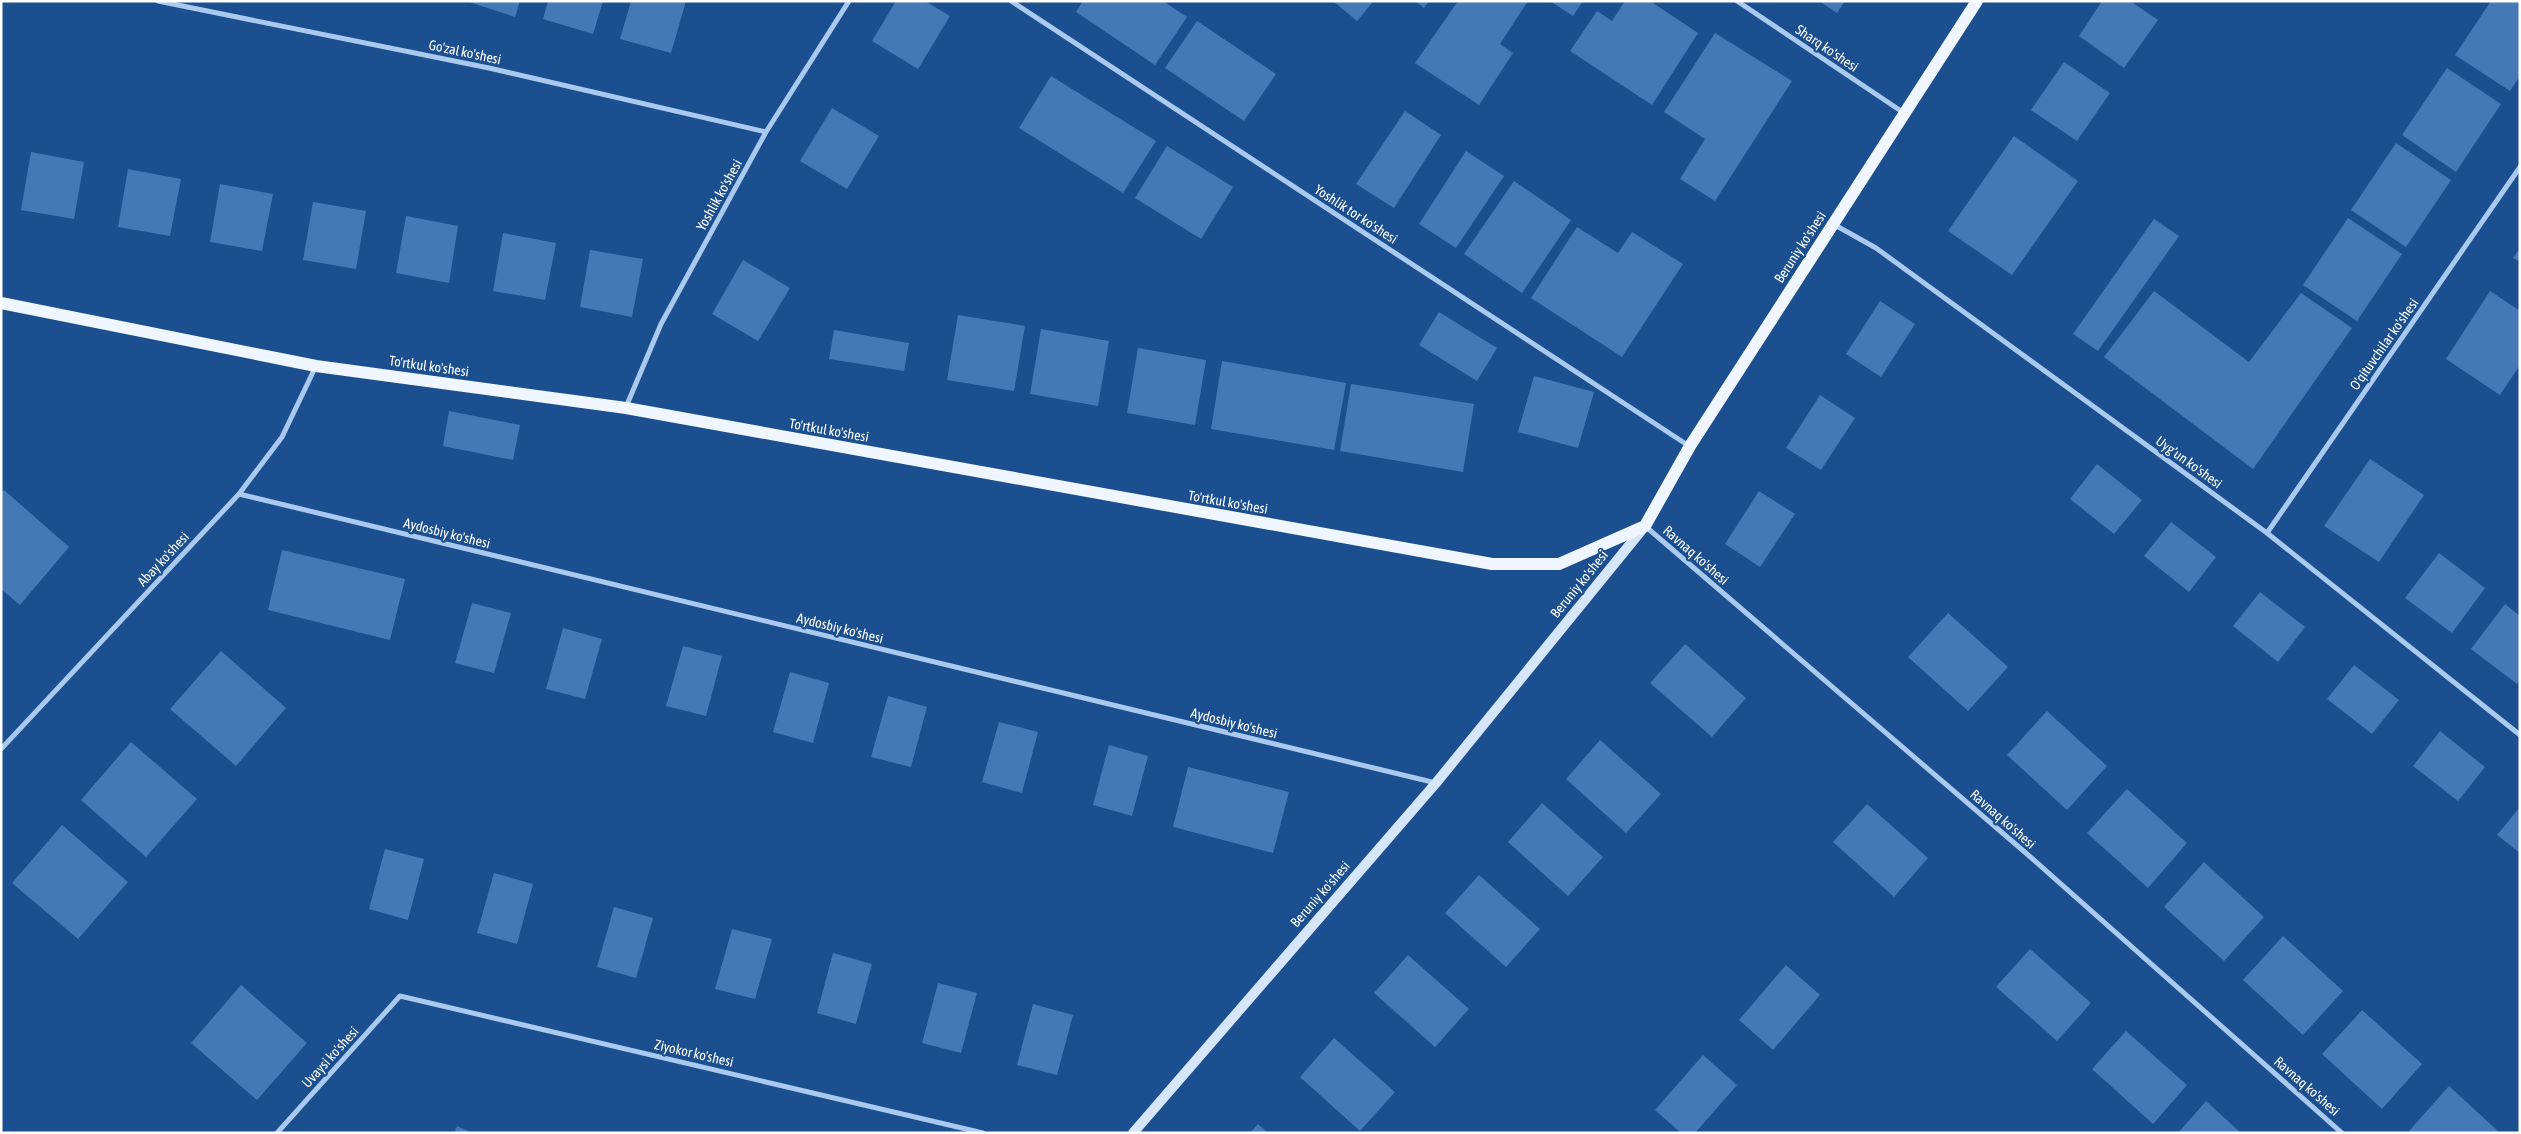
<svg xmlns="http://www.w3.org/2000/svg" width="2521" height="1134" viewBox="0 0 2521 1134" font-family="'Asap Condensed',sans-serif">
<rect width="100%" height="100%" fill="#1b4f8f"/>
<path fill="#4478b7" d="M466,1H520L515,17Z
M548,1H603L593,34L543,19Z
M631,1H686L671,53L620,39Z
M896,1H925L950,16L918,69L872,41Z
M1083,1H1163L1187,17L1155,65L1076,12Z
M1333,1H1370L1372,3L1357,21Z
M1415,1H1429L1424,8Z
M1458,1H1528L1500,44L1513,53L1479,105L1415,63Z
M1550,1H1583L1573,16Z
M1625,1H1650L1698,33L1652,105L1570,51L1597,11L1612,21Z
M1819,1H1845L1837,13Z
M2102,1H2130L2158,20L2124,68L2079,36Z
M2491,1H2520V76L2510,91L2455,55Z
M1197,21L1276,74L1244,121L1165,68Z
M1715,33L1792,81L1715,201L1680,179L1705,139L1664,112Z
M2064,62L2110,93L2077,141L2031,110Z
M2447,68L2501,104L2456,172L2402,135Z
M1051,76L1156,141L1123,193L1019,128Z
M832,108L879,136L847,189L800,161Z
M1405,111L1441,135L1394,208L1356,184Z
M2014,136L2078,181L2012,275L1948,231Z
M2396,143L2451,180L2406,247L2351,210Z
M1167,146L1233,187L1201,239L1135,198Z
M1466,151L1504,176L1456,248L1419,224Z
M31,152L84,162L74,219L21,210Z
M128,169L181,179L170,236L118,227Z
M1514,181L1571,220L1522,293L1464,254Z
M220,184L273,194L262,251L210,242Z
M313,202L366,211L356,269L303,260Z
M406,216L458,226L449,283L396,273Z
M2348,218L2402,254L2357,321L2303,285Z
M2154,219L2179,236L2098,351L2073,334Z
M1577,227L1618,253L1632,232L1683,264L1622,357L1531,298Z
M503,233L556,243L545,300L493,291Z
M2520,248V262L2513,258Z
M590,250L643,259L632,317L580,307Z
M743,260L790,288L758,341L712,314Z
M2154,291L2249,362L2301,293L2352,328L2253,469L2104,357Z
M2490,291L2520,311V365L2500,395L2446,359Z
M1880,301L1915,324L1881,377L1846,354Z
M1439,312L1497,348L1477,381L1419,345Z
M958,315L1025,326L1014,391L947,380Z
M1041,329L1109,341L1098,406L1030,394Z
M834,330L909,343L904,371L829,359Z
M1138,348L1206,360L1195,425L1127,413Z
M1222,361L1346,383L1334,450L1211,429Z
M1534,376L1594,392L1578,448L1518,432Z
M1351,384L1474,404L1463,472L1340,451Z
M1820,395L1855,418L1821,470L1786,448Z
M449,411L520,425L513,460L443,446Z
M2370,459L2424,495L2379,562L2324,526Z
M2097,464L2142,500L2114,534L2070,499Z
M4,490L69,547L20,605L1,589V493Z
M1759,491L1795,514L1760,567L1725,544Z
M2171,522L2216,557L2189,592L2144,556Z
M282,550L405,579L390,640L268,610Z
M2439,553L2485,588L2452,633L2405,598Z
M2260,592L2305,627L2278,662L2233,626Z
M472,603L511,613L494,673L455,663Z
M2505,604L2520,616V680L2517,684L2471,649Z
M1948,613L2008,667L1968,711L1908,657Z
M563,628L602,639L585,699L546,689Z
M1685,644L1746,698L1712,737L1650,683Z
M683,646L722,656L706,716L666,706Z
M221,651L286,708L236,766L170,709Z
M2354,665L2399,700L2372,734L2327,699Z
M790,672L829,683L813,743L773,732Z
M888,696L927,707L911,767L871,757Z
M2047,711L2107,766L2067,810L2007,755Z
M999,722L1038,732L1022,793L982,782Z
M2440,731L2485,767L2458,801L2413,766Z
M1600,740L1661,794L1626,833L1566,779Z
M131,742L197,799L146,857L81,800Z
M1109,745L1148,756L1132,816L1093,805Z
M1188,767L1289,792L1273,853L1173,827Z
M2127,789L2187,843L2148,888L2087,833Z
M1542,803L1603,857L1568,896L1508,842Z
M1867,804L1928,858L1894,897L1833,842Z
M2520,807V853L2497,835Z
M62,825L128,882L78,939L12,883Z
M385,849L424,859L408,920L369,909Z
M2204,862L2264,917L2224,961L2164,907Z
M494,873L533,884L517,944L477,933Z
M1479,875L1540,929L1506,967L1445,913Z
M614,907L653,918L636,978L597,967Z
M732,929L772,939L755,999L715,989Z
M2283,936L2343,991L2303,1035L2243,980Z
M2030,949L2091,1003L2057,1041L1996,987Z
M833,953L872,964L856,1024L817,1013Z
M1408,955L1469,1009L1435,1047L1374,993Z
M1786,965L1820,995L1773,1050L1739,1020Z
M938,983L977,993L961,1053L922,1043Z
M241,985L307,1043L257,1100L191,1043Z
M1033,1004L1073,1015L1057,1075L1017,1065Z
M2362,1010L2422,1064L2382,1109L2322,1054Z
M2126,1031L2187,1085L2153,1124L2092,1069Z
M1334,1038L1395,1092L1360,1131L1300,1077Z
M1703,1055L1737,1085L1695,1133H1681L1655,1110Z
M2449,1086L2500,1133H2411L2409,1131Z
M2206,1101L2241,1133H2178Z
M1258,1124L1268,1133H1250Z
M457,1126L472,1133H454Z"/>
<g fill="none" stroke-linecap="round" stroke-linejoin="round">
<path stroke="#a9c9ee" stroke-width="5" d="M158,1L489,68L766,132
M1011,1L1689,446
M1737,1L1904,113
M1833,224L1876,248L2267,533L2520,735
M626,407L661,324L766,132L849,1
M239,494L1436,783
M1645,526L2027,854L2342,1133
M2267,533L2520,167
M1,749L239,494L282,437L315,368
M277,1133L400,996L983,1133"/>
<path stroke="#d6e6fa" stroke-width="10" d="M1133,1133L1436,783L1645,526"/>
<path stroke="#f0f6ff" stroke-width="12" d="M1,303L316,366L626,408L1492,564H1559L1645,526L1690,446L1977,1"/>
</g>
<g text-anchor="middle" stroke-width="4.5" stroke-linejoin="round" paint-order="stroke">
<g font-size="14" fill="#fff" stroke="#1b4f8f">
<text transform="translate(1827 48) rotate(34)" y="5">Sharq ko'shesi</text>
<text transform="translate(465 52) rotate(12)" y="5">Go'zal ko'shesi</text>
<text transform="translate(719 195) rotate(-61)" y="5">Yoshlik ko'shesi</text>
<text transform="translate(1356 214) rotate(33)" y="5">Yoshlik tor ko'shesi</text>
<text transform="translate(1800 247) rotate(-57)" y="5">Beruniy ko'shesi</text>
<text transform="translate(2384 344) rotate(-55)" y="5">O'qituvchilar ko'shesi</text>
<text transform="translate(429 366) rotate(8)" y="5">To'rtkul ko'shesi</text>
<text transform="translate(829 430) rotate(10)" y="5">To'rtkul ko'shesi</text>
<text transform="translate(2189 462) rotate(36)" y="5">Uyg'un ko'shesi</text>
<text transform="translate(1228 502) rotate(10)" y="5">To'rtkul ko'shesi</text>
<text transform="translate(447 533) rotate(14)" y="5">Aydosbiy ko'shesi</text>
<text transform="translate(1696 555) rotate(41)" y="5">Ravnaq ko'shesi</text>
<text transform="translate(163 559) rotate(-47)" y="5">Abay ko'shesi</text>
<text transform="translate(1579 584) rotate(-51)" y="5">Beruniy ko'shesi</text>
<text transform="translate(840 628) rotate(14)" y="5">Aydosbiy ko'shesi</text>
<text transform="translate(1234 723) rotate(14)" y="5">Aydosbiy ko'shesi</text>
<text transform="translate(2003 819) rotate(41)" y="5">Ravnaq ko'shesi</text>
<text transform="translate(1320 894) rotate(-49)" y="5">Beruniy ko'shesi</text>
<text transform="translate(694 1053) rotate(13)" y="5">Ziyokor ko'shesi</text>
<text transform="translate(330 1057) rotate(-48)" y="5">Uvaysi ko'shesi</text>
<text transform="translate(2307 1086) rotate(41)" y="5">Ravnaq ko'shesi</text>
</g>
</g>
<rect width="2521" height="1134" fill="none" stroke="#ffffff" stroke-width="5"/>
</svg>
